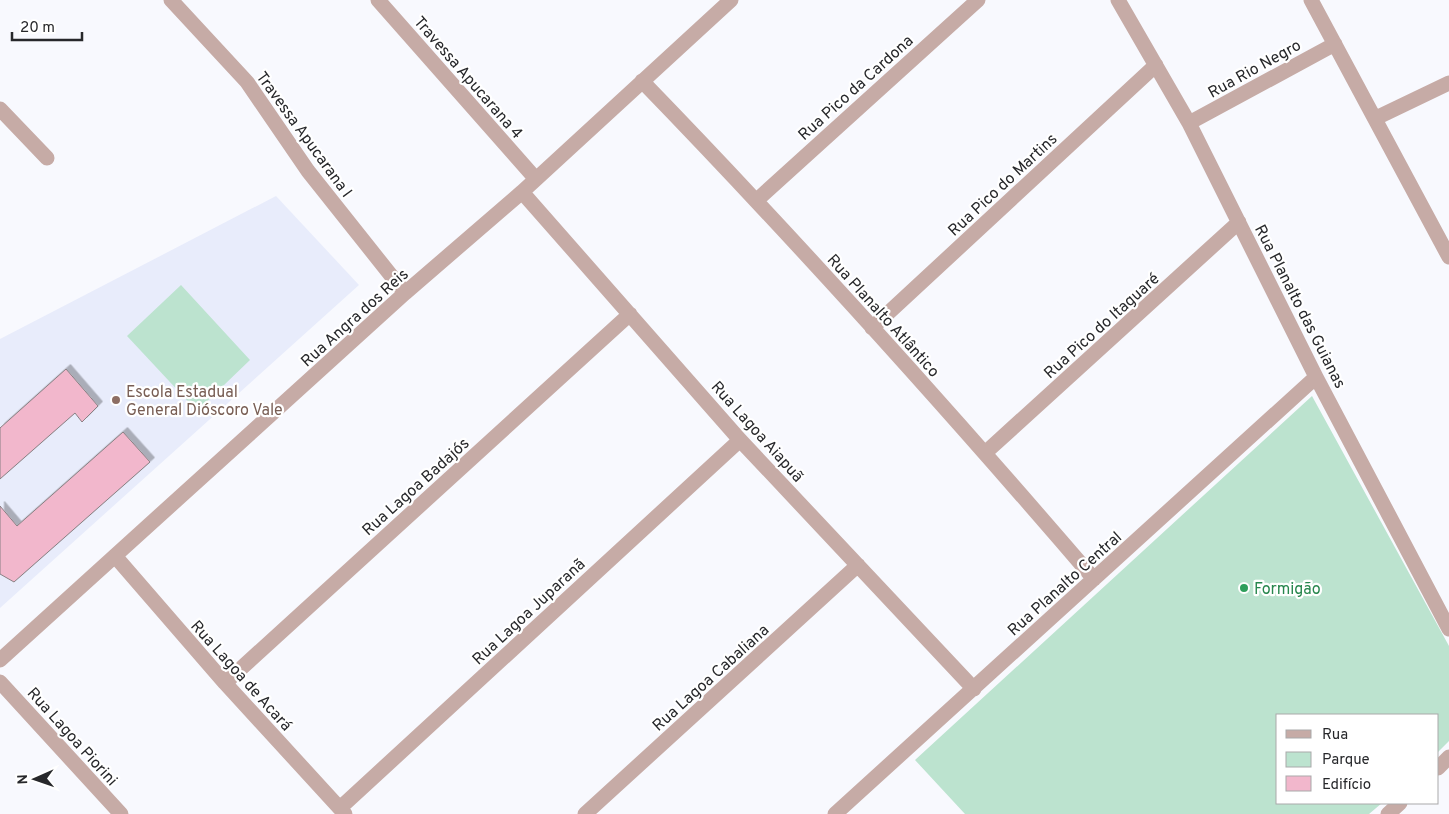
<svg xmlns="http://www.w3.org/2000/svg" width="1449" height="814" viewBox="0 0 1449 814" font-family="Overpass,sans-serif">
<defs>
<filter id="shadow"><feDropShadow dx="4.5" dy="-4.5" stdDeviation="0" flood-color="#0004"/></filter>
</defs>
<rect width="100%" height="100%" fill="#f8f9fe"/>
<path fill="#e8ecfb" d="M276,196L359,285L0,608V339Z"/>
<path fill="#bce3cf" d="M181,285L250,360L197,411L127,336Z
M1312,396L1449,646V741L1438,752V715H1278V803H1382L1369,814H965L915,760Z"/>
<path fill="#f2b7cc" stroke="#898083" filter="url(#shadow)" d="M66,369L98,406L82,422L75,413L0,479V428Z
M123,432L150,462L14,582L0,574V506L17,526Z"/>
<g fill="none" stroke-linecap="round" stroke-linejoin="round">
<path stroke="#c6aba6" stroke-width="15" d="M171,0L247,82L308,171L405,293
M378,0L535,178
M1118,0L1189,123L1316,377L1449,629
M1311,0L1449,257
M642,81C798,242 948,409 1094,579
M0,109L47,158
M1376,118L1449,83
M1189,123L1335,44
M522,192L740,440L974,689
M757,200L978,0
M872,328L1156,65
M985,453L1239,222
M115,556L225,683L345,814
M0,660L405,293L522,192L731,0
M0,682L121,814
M225,683L630,314
M1438,768L1449,757
M340,808L740,440
M585,814L858,565
M835,814L1316,377
M1388,814L1400,803"/>
</g>
<circle fill="#8d6e63" stroke="#fff" stroke-width="2" cx="116" cy="400" r="5"/>
<circle fill="#2e9e5b" stroke="#fff" stroke-width="2" cx="1244" cy="588" r="5"/>
<g text-anchor="middle" stroke-width="4.5" stroke-linejoin="round" paint-order="stroke">
<g font-size="16" fill="#27282b" stroke="#fff">
<text transform="translate(1254 68) rotate(-29)" y="6">Rua Rio Negro</text>
<text transform="translate(469 77) rotate(49)" y="6">Travessa Apucarana 4</text>
<text transform="translate(855 87) rotate(-42)" y="6">Rua Pico da Cardona</text>
<text transform="translate(305 134) rotate(54)" y="6">Travessa Apucarana I</text>
<text transform="translate(1002 184) rotate(-43)" y="6">Rua Pico do Martins</text>
<text transform="translate(1301 306) rotate(63)" y="6">Rua Planalto das Guianas</text>
<text transform="translate(884 315) rotate(48)" y="6">Rua Planalto Atlântico</text>
<text transform="translate(354 317) rotate(-42)" y="6">Rua Angra dos Reis</text>
<text transform="translate(1101 325) rotate(-42)" y="6">Rua Pico do Itaguaré</text>
<text transform="translate(758 431) rotate(48)" y="6">Rua Lagoa Aiapuã</text>
<text transform="translate(415 486) rotate(-42)" y="6">Rua Lagoa Badajós</text>
<text transform="translate(1064 583) rotate(-42)" y="6">Rua Planalto Central</text>
<text transform="translate(528 611) rotate(-43)" y="6">Rua Lagoa Juparanã</text>
<text transform="translate(242 675) rotate(48)" y="6">Rua Lagoa de Acará</text>
<text transform="translate(710 677) rotate(-42)" y="6">Rua Lagoa Cabaliana</text>
<text transform="translate(73 736) rotate(48)" y="6">Rua Lagoa Piorini</text>
</g>
<g font-size="16" fill="#785e54" stroke="#fff" text-anchor="start">
<text x="126" y="397">Escola Estadual<tspan x="126" dy="18">General Dióscoro Vale</tspan></text>
</g>
<g font-size="16" fill="#27864d" stroke="#fff" text-anchor="start">
<text x="1254" y="594">Formigão</text>
</g>
</g>
<rect x="1276" y="714" width="162" height="90" fill="#ffffff" stroke="#a9a9aa"/>
<rect x="1286" y="730" width="25" height="8" fill="#c6aba6" stroke="#a9a9aa"/>
<text x="1322" y="739" font-size="15" fill="#27282b">Rua</text>
<rect x="1286" y="752" width="25" height="15" fill="#bce3cf" stroke="#a9a9aa"/>
<text x="1322" y="764" font-size="15" fill="#27282b">Parque</text>
<rect x="1286" y="776" width="25" height="15" fill="#f2b7cc" stroke="#a9a9aa"/>
<text x="1322" y="789" font-size="15" fill="#27282b">Edifício</text>
<g transform="translate(35 779) rotate(268)" stroke="#ffffff" stroke-width="4" paint-order="stroke">
<path d="M0-4L9 19L0 12L-9 19Z" fill="#27282b"/>
<text y="-8" font-size="14" font-weight="bold" text-anchor="middle" fill="#27282b">N</text>
</g>
<path d="M12 32v8h70v-8" fill="none" stroke="#27282b" stroke-width="2.5"/>
<text x="20" y="32" font-size="15" fill="#27282b" stroke="#ffffff" stroke-width="4" paint-order="stroke">20 m</text>
</svg>
